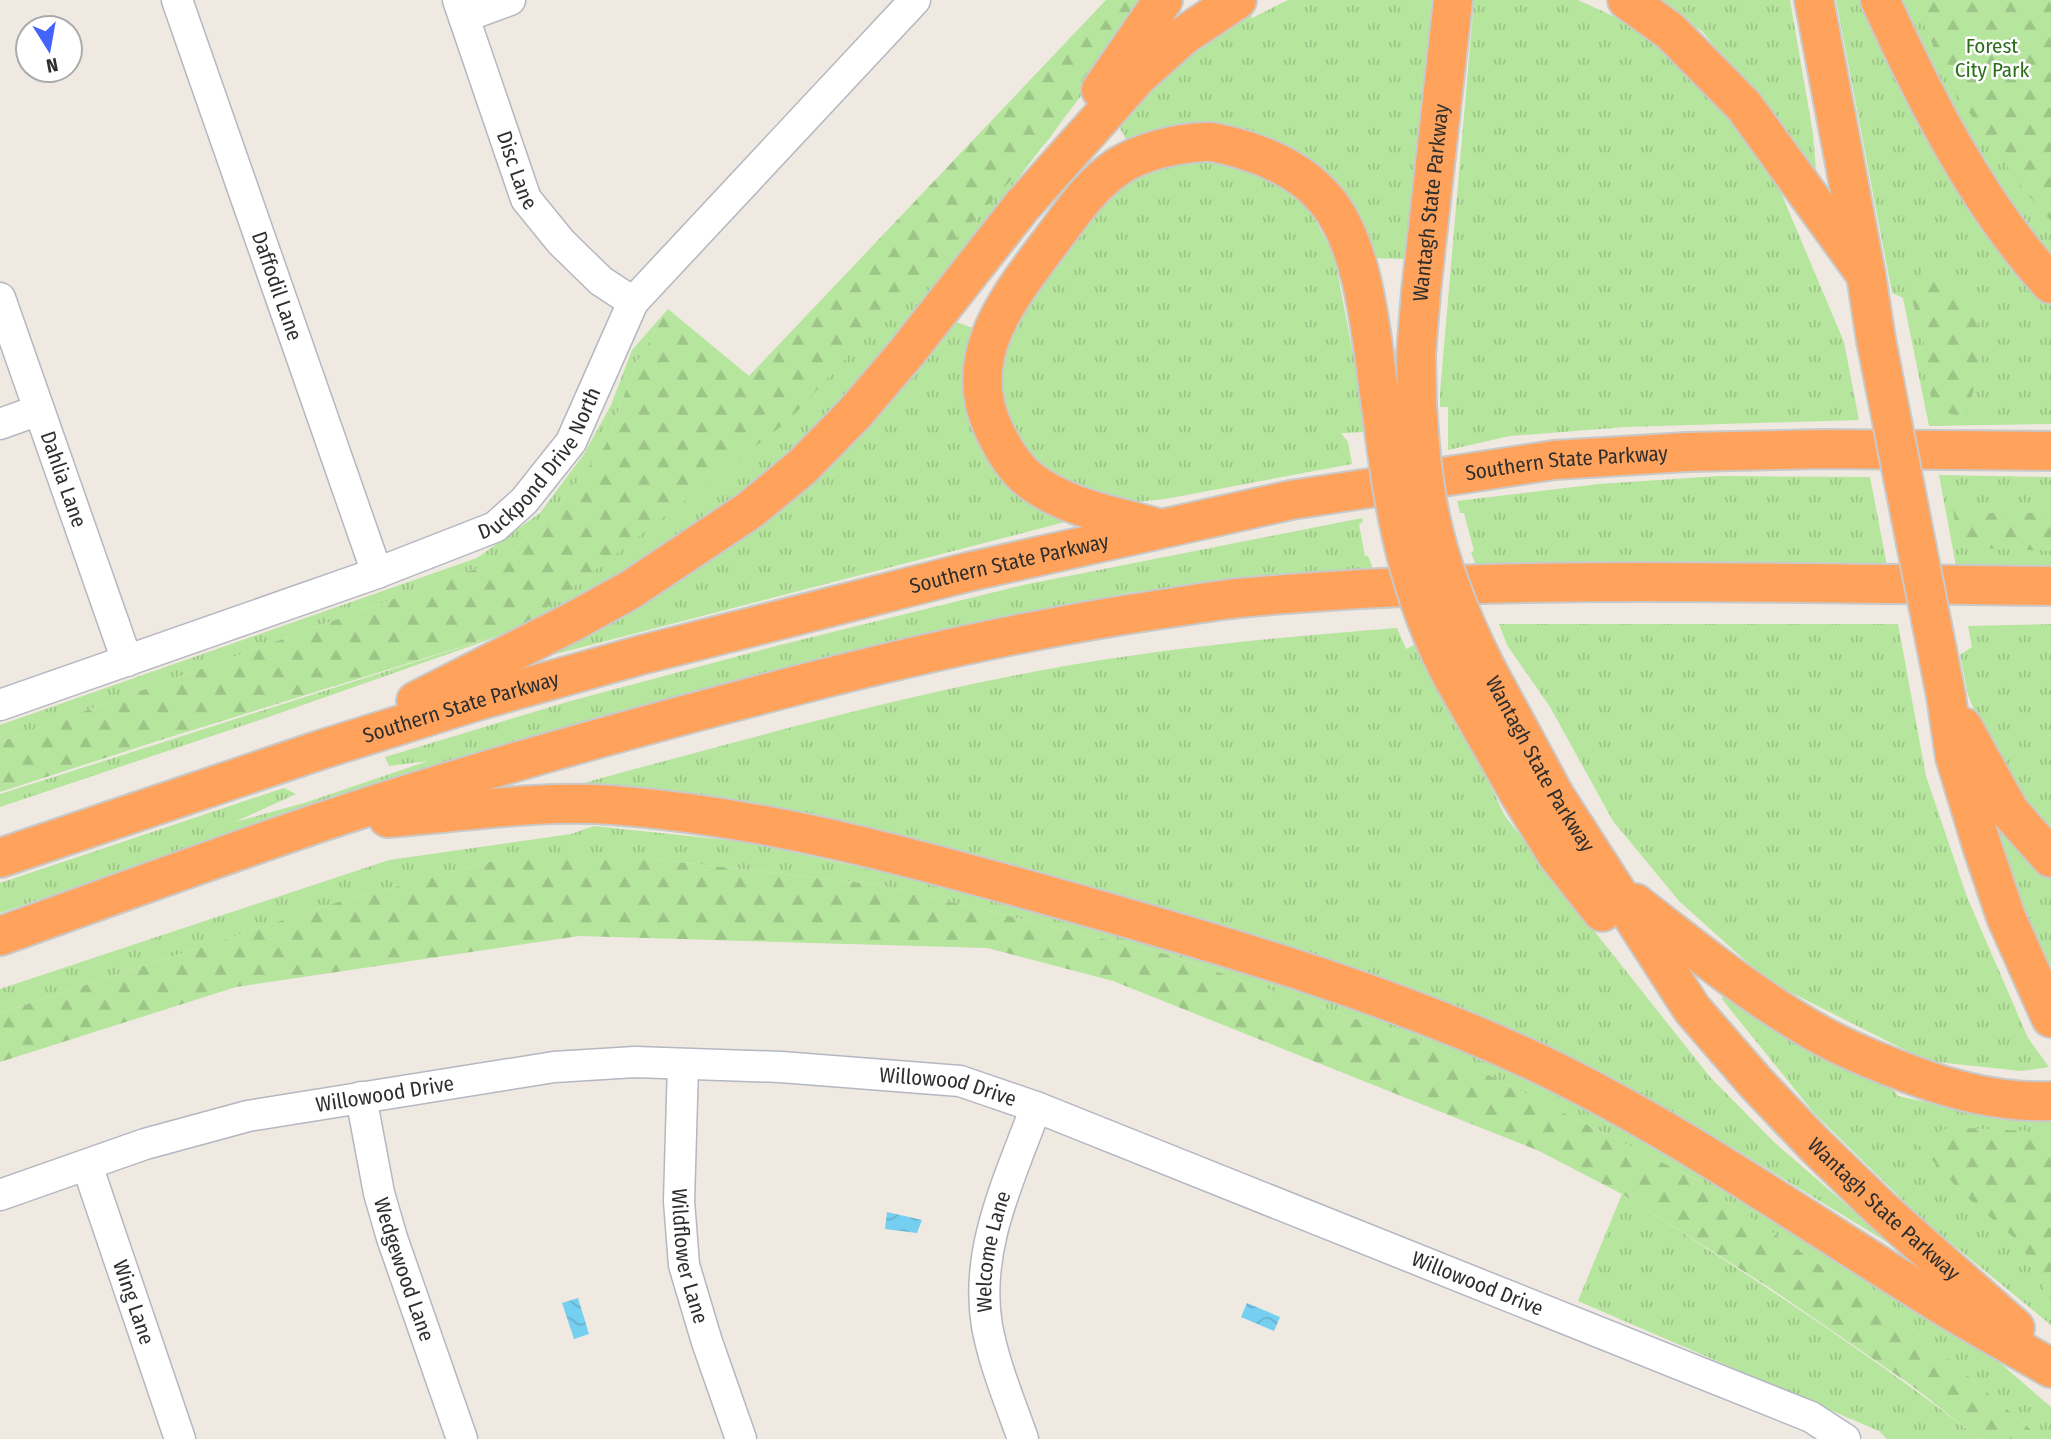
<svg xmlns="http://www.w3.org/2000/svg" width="2051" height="1439" viewBox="0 0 2051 1439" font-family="'Fira Sans Condensed',sans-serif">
<defs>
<pattern id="grass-tufts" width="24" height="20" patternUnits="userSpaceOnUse" patternTransform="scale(1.75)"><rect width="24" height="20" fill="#b6e59e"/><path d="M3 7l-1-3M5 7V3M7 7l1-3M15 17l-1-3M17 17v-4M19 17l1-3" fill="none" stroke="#9dc588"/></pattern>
<pattern id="forest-firs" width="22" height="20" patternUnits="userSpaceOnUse" patternTransform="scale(1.75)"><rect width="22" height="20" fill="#b6e59e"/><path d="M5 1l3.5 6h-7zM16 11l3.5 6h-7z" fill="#9dc588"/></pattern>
<pattern id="water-waves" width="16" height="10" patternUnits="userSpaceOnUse" patternTransform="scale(1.75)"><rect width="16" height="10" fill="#75cff0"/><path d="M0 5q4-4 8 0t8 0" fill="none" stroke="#66b2ce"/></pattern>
</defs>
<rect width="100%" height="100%" fill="#efe9e1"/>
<path fill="url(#grass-tufts)" d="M1144,0H1154L896,339L790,457L681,546L519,629L257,721L0,807V794L519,629Z
M1288,0H1432L1405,259L1370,258L1311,161L1129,146L1117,122L1177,57L1245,8L1252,18Z
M1474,0H1578L1637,27L1699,78L1779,188L1844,342L1859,420L1626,427L1510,436L1448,450V407H1440V392Z
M1653,0H1790L1813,134L1817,182L1790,142L1702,31Z
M1836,0H1868L2017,264L2051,305V424L1929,426L1903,298L1892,293Z
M1894,0H2051V265L1957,126Z
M1182,155L1244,158L1298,189L1334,255L1368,432L1341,433L1348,442L1352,464L1165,499L1108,505L1024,456L997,407L1004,328L1108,189Z
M668,309L636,364L605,446L550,517L503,559L0,742V725L477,558L540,513L584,454L611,405L632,350Z
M957,322L978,330L969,395L985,455L1017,496L1065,522L552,655L680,580L785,507Z
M1939,475L2051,477V568L1956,566Z
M1719,476L1870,477L1887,566L1566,563L1477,569L1471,552L1474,551L1464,513H1460L1457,501L1599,484Z
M1362,518L1363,522L1359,524L1365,556H1368L1375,574L1271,577L1127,593L985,622L425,772L211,840L0,913V883L284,788L296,794L235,822L304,803L428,761L389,766L385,757L567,702L780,645L1023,585Z
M1499,624H1898L1926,776L1967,897L2028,1038L2049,1067L2021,1071L1927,1061L1768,981L1679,901L1613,821L1550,707L1507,645Z
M2051,624V843L2001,776L1968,695L1960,655L1972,647L1968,626Z
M1397,628L1406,649L1421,642L1505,816L1584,918L1710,1077L1774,1142L1895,1247L1730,1146L1461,1010L582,794L587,782L620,773C762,735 904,695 1049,669C1164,648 1280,637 1397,628Z
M1971,753L2019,842L2051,878V978L2002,852Z
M594,826L746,842L992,896L1334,997L1540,1083L1708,1168L1986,1351L2051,1407V1439H2042L1912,1328L1691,1177L1421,1041L1159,952L880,885L635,857H508L338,902L0,1013V989L389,860L571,834Z
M1736,993L1882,1075L1898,1096L1953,1108L2051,1116V1325L1924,1221L1814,1113L1721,998Z
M1622,1194C1744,1272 1866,1351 1980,1439H1887L1879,1431L1578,1301Z"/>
<path fill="url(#forest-firs)" d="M1106,0H1144L1049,139L788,421L519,629L167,738L0,792V742L503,559L550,517L605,446L636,364L668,309L749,376Z
M1914,0H2051V221L2024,190L1949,84Z
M1934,262L1977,308L1981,365L1965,419L1932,407L1924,344L1908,283Z
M1953,508L1989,513H2051V551L1958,547Z
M508,857H635L880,885L1159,952L1421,1041L1691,1177L1912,1328L2042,1439H1980L1911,1385L1770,1288L1622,1194L1539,1151L1113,981L987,948L579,936L236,987L0,1062V1013L338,902Z
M1949,1127L2026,1131L2051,1141V1301L2020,1243L1961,1192L1917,1143Z"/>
<path fill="url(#water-waves)" d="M887,1212L922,1220L917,1233L885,1229Z
M578,1298L589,1334L574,1339L562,1303Z
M1247,1303L1280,1317L1274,1331L1241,1317Z"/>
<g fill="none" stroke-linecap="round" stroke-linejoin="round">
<defs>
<g id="minor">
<path id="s1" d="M177,0L377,573"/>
<path id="s2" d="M458,0L526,199L561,242L601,281L633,302"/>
<path d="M464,17L510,0"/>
<path id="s3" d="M0,298L127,661"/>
<path d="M0,424L39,410"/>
<path id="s4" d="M0,705L377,573L495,527L524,501L571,442L633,302L915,0"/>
<path id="s5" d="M683,1065L679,1201L684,1265L707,1342L741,1439"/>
<path id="s6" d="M361,1097L379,1193L392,1238L462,1439"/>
<path id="s7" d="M87,1165L180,1439"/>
<path id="s8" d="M0,1195L145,1144L248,1116L554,1067L635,1062L781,1067L960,1081L1036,1107L1811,1417L1845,1439"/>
<path id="s9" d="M1023,1439C1010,1402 994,1364 987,1326C974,1249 1010,1178 1036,1107"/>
</g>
<g id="highway">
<path d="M1627,0L1670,31L1744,106L1866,275"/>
<path d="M1814,0L1866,275L1876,340"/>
<path d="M1880,0C1924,97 1978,205 2051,284"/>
<path d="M1101,90L1163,0"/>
<path id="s10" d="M1417,405L1416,355L1421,292L1453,0"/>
<path d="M1154,527C1112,515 1067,508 1031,481C1015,469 1003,449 994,430C961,360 1004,304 1045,249C1067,221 1088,186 1119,166C1143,151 1177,143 1205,142C1212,141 1219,144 1226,145C1263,154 1301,170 1326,200C1368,250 1372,350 1382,413"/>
<path id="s11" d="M1487,670L1555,796L1692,1009L1757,1084L1816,1146L1882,1210L2015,1328"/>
<path d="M1453,678L1521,797L1557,855L1602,912"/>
<path d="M1946,696L1955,757L1982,846L2006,917L2051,1018"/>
<path d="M416,701L572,622L630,590L750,510L802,467L855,413L907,352L1022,206L1138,76L1183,36L1237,0"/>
<path d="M1963,727L2010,812L2051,858"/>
<path d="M388,818C462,812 538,800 612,805C774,817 930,862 1085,906C1240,950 1396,996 1542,1065C1683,1133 1810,1224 1942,1305C1978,1327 2015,1347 2051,1368"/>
<path id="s12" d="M0,858L320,750L477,701L641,655L968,572L1291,500L1554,460L1687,452L1824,449L2051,451"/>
<path d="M1635,903C1694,949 1752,996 1817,1033C1848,1051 1882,1064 1915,1076C1958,1092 2005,1103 2051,1101"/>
<path d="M0,936C106,898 212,859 318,823C475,771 635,727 794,686C914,655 1034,628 1156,610C1183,606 1211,601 1239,598C1509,573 1781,584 2051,586"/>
</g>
</defs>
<use href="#minor" stroke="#b4b7c1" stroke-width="33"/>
<use href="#highway" stroke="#c9c9c9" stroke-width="42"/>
<use href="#minor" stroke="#fff" stroke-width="30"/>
<use href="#highway" stroke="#ffa35c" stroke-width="38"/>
<defs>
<path id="highway-bridge" d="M1876,340L1946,696
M1417,405C1419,430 1420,455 1424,480C1432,546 1457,611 1487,670
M1382,413C1393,507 1408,594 1453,678"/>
</defs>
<use href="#highway-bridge" stroke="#c9c9c9" stroke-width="42" stroke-linecap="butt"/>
<use href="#highway-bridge" stroke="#ffa35c" stroke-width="38"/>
</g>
<g text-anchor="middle" stroke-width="5" stroke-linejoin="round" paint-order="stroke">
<g font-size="21" fill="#2c6e1b" stroke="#fff">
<text x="1992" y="53">Forest<tspan x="1992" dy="24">City Park</tspan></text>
</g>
<g font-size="21" fill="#2e2e2e" stroke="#fff">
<text dy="7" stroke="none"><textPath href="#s2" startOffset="180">Disc Lane</textPath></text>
<text dy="7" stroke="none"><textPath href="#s10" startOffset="203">Wantagh State Parkway</textPath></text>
<text dy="7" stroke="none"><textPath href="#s1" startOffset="303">Daffodil Lane</textPath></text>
<text dy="7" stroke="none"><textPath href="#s4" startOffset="604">Duckpond Drive North</textPath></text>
<text dy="7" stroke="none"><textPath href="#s12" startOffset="1619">Southern State Parkway</textPath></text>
<text dy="7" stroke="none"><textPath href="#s3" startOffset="192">Dahlia Lane</textPath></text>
<text dy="7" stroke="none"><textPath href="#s12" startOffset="1052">Southern State Parkway</textPath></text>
<text dy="7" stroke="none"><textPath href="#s12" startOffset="485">Southern State Parkway</textPath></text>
<text dy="7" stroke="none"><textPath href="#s11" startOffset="108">Wantagh State Parkway</textPath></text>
<text dy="7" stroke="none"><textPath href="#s8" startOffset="966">Willowood Drive</textPath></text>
<text dy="7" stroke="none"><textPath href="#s8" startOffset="399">Willowood Drive</textPath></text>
<text dy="7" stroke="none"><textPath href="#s11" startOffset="674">Wantagh State Parkway</textPath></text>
<text dy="7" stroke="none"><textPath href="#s9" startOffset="194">Welcome Lane</textPath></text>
<text dy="7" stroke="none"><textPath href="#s5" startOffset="192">Wildflower Lane</textPath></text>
<text dy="7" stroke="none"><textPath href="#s6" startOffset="178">Wedgewood Lane</textPath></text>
<text dy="7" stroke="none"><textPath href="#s8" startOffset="1533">Willowood Drive</textPath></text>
<text dy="7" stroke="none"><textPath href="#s7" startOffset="145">Wing Lane</textPath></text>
</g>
</g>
<g transform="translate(49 49) rotate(169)"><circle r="33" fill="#ffffff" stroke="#ababab" stroke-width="2"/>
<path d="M0-5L12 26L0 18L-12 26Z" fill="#4264fb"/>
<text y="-10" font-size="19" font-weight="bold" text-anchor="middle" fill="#2e2e2e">N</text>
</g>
</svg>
